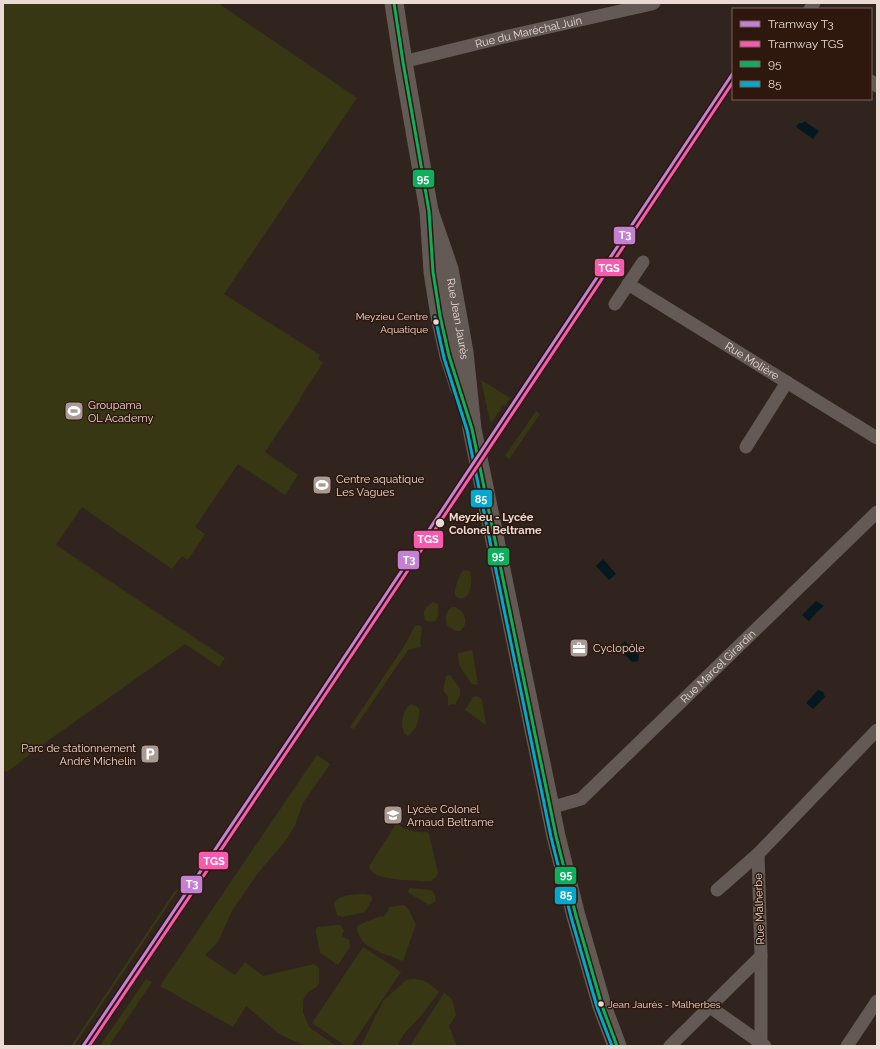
<svg xmlns="http://www.w3.org/2000/svg" width="880" height="1049" viewBox="0 0 880 1049" font-family="Raleway,sans-serif">
<rect width="100%" height="100%" fill="#31241e"/>
<path fill="#373714" d="M3,3H218L357,98L224,294L320,355L318,359L323,363L299,399L300,400L265,452L298,475L285,495L238,464L195,527L205,534L188,560L182,556L172,569L82,507L56,545L225,658L219,667L185,644L49,740L7,772L3,770Z
M481,380L510,398L505,406L502,405L500,409L502,410L498,413L492,422L490,421Z
M536,411L540,414L509,459L505,456Z
M466,570L469,571C471,574 471,576 471,580C471,584 471,589 469,593C467,598 457,602 455,594C454,590 459,577 461,573L463,571Z
M433,602L436,603L438,605C439,614 439,626 425,620C422,610 425,608 433,602Z
M452,607H455C465,612 470,623 460,631H456L447,625C445,618 445,612 452,607Z
M418,625L421,626L422,628L420,644L421,647L408,650L354,729L350,727L403,648L415,626Z
M472,650L478,684L474,685L471,683L459,665L458,653Z
M450,675L460,689V695L456,703L457,705L453,704L448,705V697L443,690L446,676Z
M476,696L479,697L482,700L486,725L465,710L473,697Z
M411,704L416,706L419,709C419,722 418,727 408,736C399,732 402,716 406,709C407,707 409,706 411,704Z
M317,755L330,764L303,803L295,825L287,839L258,873L233,909L218,942L205,955L235,975L245,962L263,976L314,964L319,968V983L317,987L308,992L303,1000V1012L309,1027L336,1046H307L289,1039L278,1033L246,1006L233,1027L160,986Z
M396,824C405,830 415,833 427,832L429,834L438,873L436,877L431,881C420,881 374,881 370,869C369,866 370,865 371,863Z
M410,888L431,890C435,893 435,896 436,901L429,905L409,893L408,891Z
M179,889L74,1046H71L174,892Z
M364,894L369,895L372,897V900L365,912L342,917L337,915L334,904C340,893 353,895 364,894Z
M404,905C410,909 412,918 416,924L403,961C387,954 357,948 357,927L359,925L380,916L383,917L388,911L389,907Z
M336,925H340L345,932H342L343,937L349,940L350,947L338,965L320,953L316,932V929L318,927Z
M363,947L401,972L351,1046H346L312,1023Z
M146,979L152,982L109,1046H100Z
M413,979C424,979 431,984 439,992L421,1016L404,1034L397,1046H361L383,1001L406,980Z
M444,993L452,999L456,1015L449,1026L457,1046H410Z"/>
<path fill="#041820" d="M804,121L819,131L813,139L796,127L799,123H803Z
M603,559L616,574L609,580L596,566Z
M816,601L824,606L818,611L809,621L802,615Z
M625,641L639,655C637,664 640,660 632,662L618,648Z
M818,690L823,692L825,697L813,709L806,703Z"/>
<g fill="none" stroke-linecap="round" stroke-linejoin="round">
<g stroke="#635955" stroke-width="13">
<path d="M810,9L814,3"/>
<path id="s1" d="M403,62L500,38L652,4L654,3"/>
<path d="M871,81L877,86"/>
<path id="s2" d="M628,284L877,438"/>
<path d="M615,304L643,262"/>
<path d="M746,447L787,382"/>
<path id="s3" d="M550,808L581,799L877,512"/>
<path d="M758,854L877,730"/>
<path d="M761,956V1044"/>
<path d="M710,1007L765,1046"/>
<path d="M670,1046L761,956L758,854L717,890"/>
<path d="M847,1046L877,1001"/>
</g>
<g stroke="#635955" stroke-width="19">
<path d="M394,3L403,62L429,211L433,272L440,316L449,356L460,389"/>
<path id="s4" d="M429,211L449,269L464,352L472,429L556,836L576,916L602,1006L617,1046"/>
</g>
<defs>
<path id="bus-1" d="M394,3L403,62L429,211L433,272L440,316L449,356L472,429L556,836L576,916L602,1006L617,1046"/>
<path id="bus-2" d="M435,317L444,358L467,430L551,837L571,917L597,1007L612,1046"/>
</defs>
<use href="#bus-1" stroke="#2e170d" stroke-width="6"/>
<use href="#bus-2" stroke="#2e170d" stroke-width="6"/>
<use href="#bus-1" stroke="#0daf5c" stroke-width="3"/>
<use href="#bus-2" stroke="#00a9ce" stroke-width="3"/>
<defs>
<path id="tram-1" d="M83,1046L313,704L733,73"/>
<path id="tram-2" d="M89,1046L317,707L733,82"/>
</defs>
<use href="#tram-1" stroke="#2e170d" stroke-width="6"/>
<use href="#tram-2" stroke="#2e170d" stroke-width="6"/>
<use href="#tram-1" stroke="#c480d5" stroke-width="3"/>
<use href="#tram-2" stroke="#f75aaf" stroke-width="3"/>
</g>
<defs>
<symbol id="stadium-square" viewBox="-11 -11 22 22"><rect x="-9" y="-9" width="18" height="18" rx="4" fill="#a99a94" stroke="#2e170d"/><path d="M0-5a6.5 5 0 1 0 0 10a6.5 5 0 1 0 0-10ZM-3.5-1.8h7v3.6h-7Z" fill="#fff"/></symbol>
<symbol id="office-square" viewBox="-11 -11 22 22"><rect x="-9" y="-9" width="18" height="18" rx="4" fill="#a99a94" stroke="#2e170d"/><path d="M-6-3h4V-5.5h4V-3h4V5H-6ZM-1-4.5V-3h2v-1.5ZM-6 0V1H6V0Z" fill="#fff"/></symbol>
<symbol id="parking-square" viewBox="-11 -11 22 22"><rect x="-9" y="-9" width="18" height="18" rx="4" fill="#a99a94" stroke="#2e170d"/><path d="M-3.5-5.5H1a3.5 3.5 0 0 1 0 7H-1V5.5H-3.5ZM-1-3.4V-.6H.8a1.4 1.4 0 0 0 0-2.8Z" fill="#fff"/></symbol>
<symbol id="school-square" viewBox="-11 -11 22 22"><rect x="-9" y="-9" width="18" height="18" rx="4" fill="#a99a94" stroke="#2e170d"/><path d="M0-5L7-2L0 1L-7-2ZM-4 1L0 2.5L4 1V4Q0 6-4 4Z" fill="#fff"/></symbol>
</defs>
<g fill-rule="evenodd">
<use href="#stadium-square" x="63" y="400" width="22" height="22"/>
<use href="#stadium-square" x="311" y="474" width="22" height="22"/>
<use href="#office-square" x="568" y="637" width="22" height="22"/>
<use href="#parking-square" x="139" y="743" width="22" height="22"/>
<use href="#school-square" x="382" y="804" width="22" height="22"/>
</g>
<g fill="#eadad3" stroke="#2e170d" stroke-width="1.5">
<circle cx="436" cy="322" r="3.5"/>
<circle cx="440" cy="523" r="5"/>
<circle cx="601" cy="1004" r="3.5"/>
</g>
<g text-anchor="middle" stroke-width="3" stroke-linejoin="round" paint-order="stroke">
<g font-size="10" fill="#eadad3" stroke="#2e170d" text-anchor="end">
<text x="428" y="320">Meyzieu Centre<tspan x="428" dy="13">Aquatique</tspan></text>
<text x="608" y="1008" text-anchor="start">Jean Jaurès - Malherbes</text>
</g>
<g font-size="11" fill="#eadad3" stroke="#2e170d">
<text dy="4" stroke="none"><textPath href="#s1" startOffset="129">Rue du Maréchal Juin</textPath></text>
<text dy="4" stroke="none"><textPath href="#s4" startOffset="112">Rue Jean Jaurès</textPath></text>
<text dy="4" stroke="none"><textPath href="#s2" startOffset="146">Rue Molière</textPath></text>
<text dy="4" stroke="none"><textPath href="#s3" startOffset="223">Rue Marcel Girardin</textPath></text>
<text transform="translate(759 909) rotate(-92)" y="4">Rue Malherbe</text>
</g>
<g font-size="11" fill="#eadad3" stroke="#2e170d" text-anchor="start">
<text x="88" y="409">Groupama<tspan x="88" dy="13">OL Academy</tspan></text>
<text x="336" y="483">Centre aquatique<tspan x="336" dy="13">Les Vagues</tspan></text>
<text x="593" y="652">Cyclopôle</text>
<text x="136" y="752" text-anchor="end">Parc de stationnement<tspan x="136" dy="13">André Michelin</tspan></text>
<text x="407" y="813">Lycée Colonel<tspan x="407" dy="13">Arnaud Beltrame</tspan></text>
</g>
<g font-size="11" font-weight="bold" fill="#eadad3" stroke="#2e170d" text-anchor="start">
<text x="449" y="521">Meyzieu - Lycée<tspan x="449" dy="13">Colonel Beltrame</tspan></text>
</g>
</g>
<g stroke="#2e170d" stroke-width="1.5">
<rect x="412" y="169" width="23" height="19" rx="4" fill="#0daf5c"/>
<rect x="613" y="226" width="23" height="19" rx="4" fill="#c480d5"/>
<rect x="594" y="258" width="31" height="19" rx="4" fill="#f75aaf"/>
<rect x="470" y="489" width="23" height="19" rx="4" fill="#00a9ce"/>
<rect x="413" y="530" width="31" height="19" rx="4" fill="#f75aaf"/>
<rect x="487" y="547" width="23" height="19" rx="4" fill="#0daf5c"/>
<rect x="397" y="550" width="23" height="20" rx="4" fill="#c480d5"/>
<rect x="198" y="851" width="31" height="19" rx="4" fill="#f75aaf"/>
<rect x="554" y="866" width="23" height="19" rx="4" fill="#0daf5c"/>
<rect x="180" y="875" width="23" height="19" rx="4" fill="#c480d5"/>
<rect x="554" y="886" width="23" height="19" rx="4" fill="#00a9ce"/>
</g>
<g font-size="11" text-anchor="middle" font-weight="bold" fill="#fff">
<text x="423" y="183">95</text>
<text x="625" y="239">T3</text>
<text x="609" y="272">TGS</text>
<text x="481" y="503">85</text>
<text x="428" y="543">TGS</text>
<text x="498" y="560">95</text>
<text x="409" y="564">T3</text>
<text x="214" y="865">TGS</text>
<text x="566" y="879">95</text>
<text x="192" y="888">T3</text>
<text x="566" y="899">85</text>
</g>
<rect width="880" height="1049" fill="none" stroke="#eadad3" stroke-width="8"/>
<rect x="732" y="8" width="140" height="92" fill="#2e170d" stroke="#79655c"/>
<rect x="740" y="21" width="20" height="6" fill="#c480d5" stroke="#79655c"/>
<text x="768" y="28" font-size="12" fill="#eadad3">Tramway T3</text>
<rect x="740" y="41" width="20" height="6" fill="#f75aaf" stroke="#79655c"/>
<text x="768" y="48" font-size="12" fill="#eadad3">Tramway TGS</text>
<rect x="740" y="61" width="20" height="6" fill="#0daf5c" stroke="#79655c"/>
<text x="768" y="68" font-size="12" fill="#eadad3">95</text>
<rect x="740" y="81" width="20" height="6" fill="#00a9ce" stroke="#79655c"/>
<text x="768" y="88" font-size="12" fill="#eadad3">85</text>
</svg>
